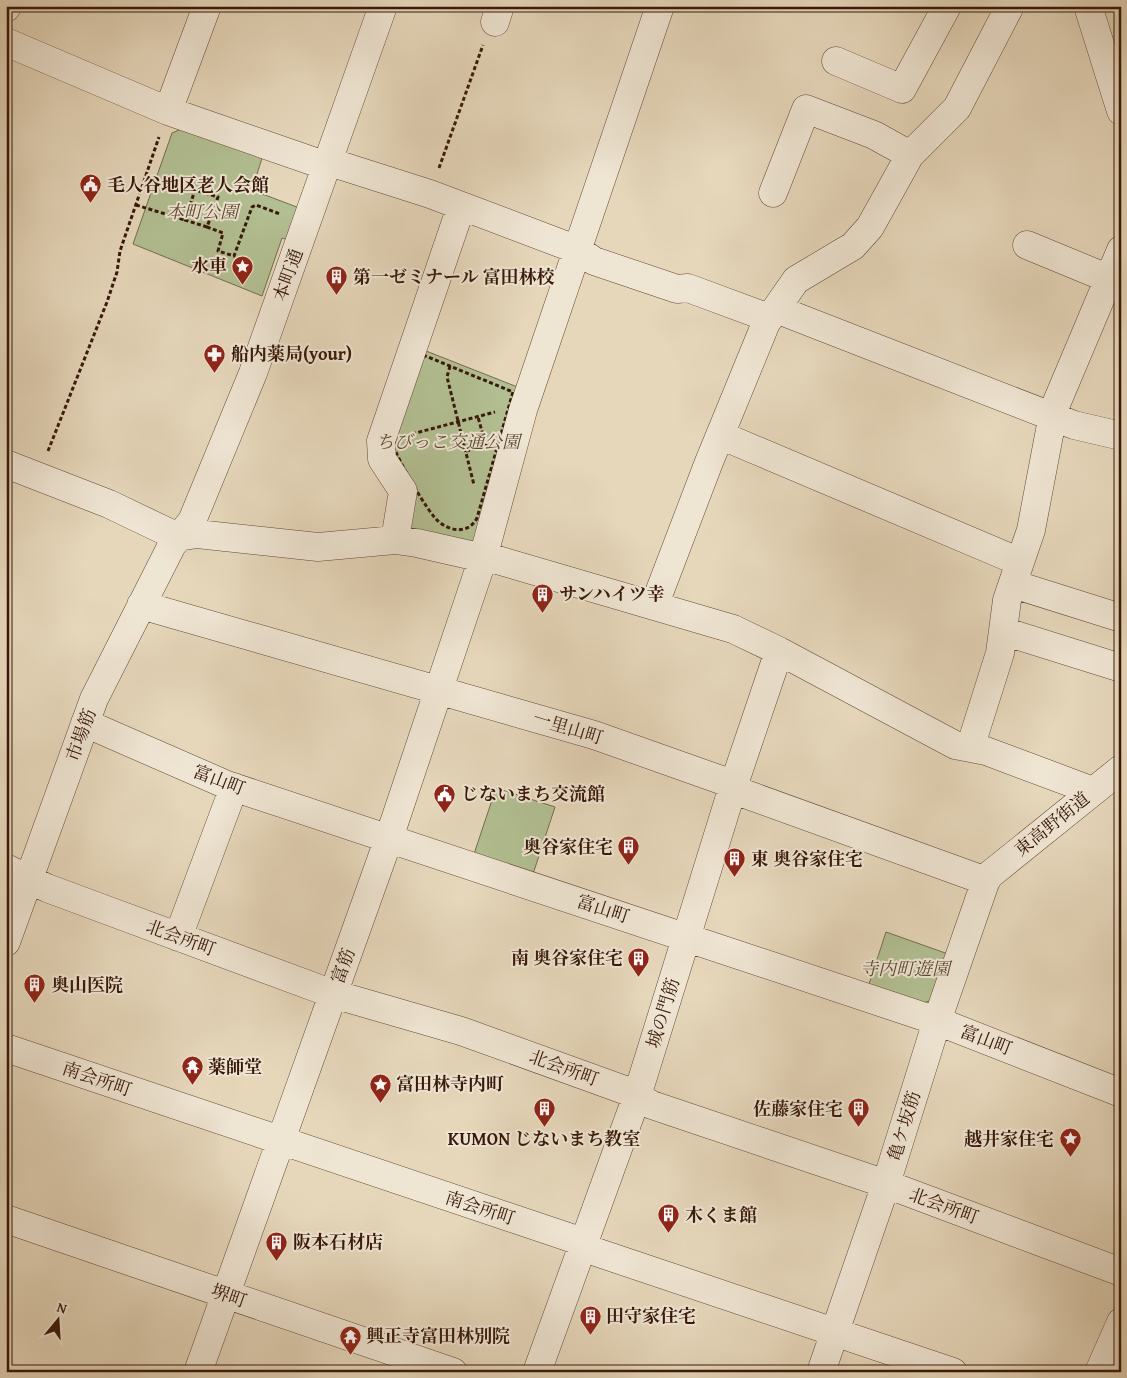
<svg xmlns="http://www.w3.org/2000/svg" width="1127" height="1378" viewBox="0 0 1127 1378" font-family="'Gentium Book Plus','Noto Serif JP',serif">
<rect width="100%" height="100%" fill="#e6d7bb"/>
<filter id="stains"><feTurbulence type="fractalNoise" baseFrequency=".004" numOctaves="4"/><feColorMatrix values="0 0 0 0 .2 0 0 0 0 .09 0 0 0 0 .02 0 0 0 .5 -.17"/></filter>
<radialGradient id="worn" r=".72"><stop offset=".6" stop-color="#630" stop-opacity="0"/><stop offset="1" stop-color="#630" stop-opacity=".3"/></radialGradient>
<path fill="#b2bf92" stroke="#756c4e" d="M186,127L263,155L252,190L302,209L291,241L282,238L262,296L133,244L172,133Z
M421,349L520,388L476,549L401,531L386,451Z
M496,788L555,807L533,874L474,854Z
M886,932L951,955L936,998L919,1005L868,987Z"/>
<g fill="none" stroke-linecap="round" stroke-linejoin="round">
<defs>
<path id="minor" d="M1088,6L1121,111
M6,8L7,6
M495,22L500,6
M6,42L168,111L318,163L339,165L430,194L578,250L594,261L677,289L688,288L769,318
M836,61L902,89L947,6
M168,111L207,6
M773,193L806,109L874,135L910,155
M1027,245L1107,278
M776,309L1074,425L1121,436
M720,435L1020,562
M6,464L109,504L178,537L197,534L318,547L395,540L417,543L483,558L494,559L733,629L779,651L955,745L986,751L1093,791
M395,540L403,491L382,459L381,441L461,207
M1013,584L1121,618
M141,605L594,735L724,781L737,791L986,881
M654,606L709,462L766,323L796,280L853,246L870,227L910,155L957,108L1010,6
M1003,631L1121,668
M85,723L227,785L937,1021L1121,1093
M970,748L1000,653L1007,600L1031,530L1054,409L1121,250
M6,868L47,888L333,994L461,1031L630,1092L652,1105L886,1184L1121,1272
M178,937L234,787
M6,942L94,699L172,545L192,521L253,373L383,6
M6,1048L580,1241L593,1251L953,1372
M6,1219L453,1372
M198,1372L389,838L483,558L523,410L660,6
M537,1372L637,1096L732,790L779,651
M821,1372L886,1184L937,1021L987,877L1121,769
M1099,1372L1121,1322"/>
</defs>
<use href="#minor" stroke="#644836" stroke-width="29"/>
<path stroke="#38180a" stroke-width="3" stroke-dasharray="4 2.5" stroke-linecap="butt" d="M439,168L483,45
M136,205L185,220
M207,227L185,220L195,190L218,197L207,227L223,233L218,251L234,256L252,207L256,205L280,214
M423,355L513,392L477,518C469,534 450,532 438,521C428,513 398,460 394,447L395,438Z
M450,366L447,377L474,485
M412,434L495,412
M48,451L107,302L117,272L120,251L159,137
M466,451L486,446L478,417"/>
<use href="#minor" stroke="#efe5d3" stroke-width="28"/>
</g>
<defs>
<symbol id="civic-pin" viewBox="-11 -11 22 30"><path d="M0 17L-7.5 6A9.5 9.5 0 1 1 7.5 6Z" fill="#8f2418" stroke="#efe5d3"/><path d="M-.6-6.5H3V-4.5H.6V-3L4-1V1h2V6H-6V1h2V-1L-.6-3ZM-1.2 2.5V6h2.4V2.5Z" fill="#fff"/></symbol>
<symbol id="sight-pin" viewBox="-11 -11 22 30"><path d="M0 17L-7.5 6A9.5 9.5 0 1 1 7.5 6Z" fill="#8f2418" stroke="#efe5d3"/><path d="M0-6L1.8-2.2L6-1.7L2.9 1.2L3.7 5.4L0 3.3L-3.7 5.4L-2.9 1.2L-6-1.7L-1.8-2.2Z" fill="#fff"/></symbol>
<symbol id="building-pin" viewBox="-11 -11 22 30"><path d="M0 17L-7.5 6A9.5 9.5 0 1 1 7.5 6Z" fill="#8f2418" stroke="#efe5d3"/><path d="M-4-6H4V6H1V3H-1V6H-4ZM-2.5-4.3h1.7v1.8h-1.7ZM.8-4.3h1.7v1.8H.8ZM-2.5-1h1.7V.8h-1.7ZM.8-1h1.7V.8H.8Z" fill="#fff"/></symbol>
<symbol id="pharmacy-pin" viewBox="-11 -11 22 30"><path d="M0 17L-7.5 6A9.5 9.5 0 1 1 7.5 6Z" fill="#8f2418" stroke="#efe5d3"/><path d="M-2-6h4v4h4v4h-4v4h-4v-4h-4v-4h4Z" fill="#fff"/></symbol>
<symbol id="temple-pin" viewBox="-11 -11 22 30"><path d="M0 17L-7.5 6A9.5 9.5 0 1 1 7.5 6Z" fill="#8f2418" stroke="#efe5d3"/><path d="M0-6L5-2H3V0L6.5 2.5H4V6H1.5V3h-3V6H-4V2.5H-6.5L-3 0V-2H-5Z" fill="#fff"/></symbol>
</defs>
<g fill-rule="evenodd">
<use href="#civic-pin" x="78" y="172" width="25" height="34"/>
<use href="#sight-pin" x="230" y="254" width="25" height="34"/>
<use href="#building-pin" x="324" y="264" width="25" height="34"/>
<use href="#pharmacy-pin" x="202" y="342" width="25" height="34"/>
<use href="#building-pin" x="530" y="582" width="25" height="34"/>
<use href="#civic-pin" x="432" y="782" width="25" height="34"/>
<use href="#building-pin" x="616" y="834" width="25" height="34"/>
<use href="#building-pin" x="722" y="846" width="25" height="34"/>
<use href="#building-pin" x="626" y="946" width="25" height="34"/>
<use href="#building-pin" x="22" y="972" width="25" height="34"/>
<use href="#temple-pin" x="180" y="1054" width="25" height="34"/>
<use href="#sight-pin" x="368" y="1072" width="25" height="34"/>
<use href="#building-pin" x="532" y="1096" width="25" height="34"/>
<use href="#building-pin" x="846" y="1096" width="25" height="34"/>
<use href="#sight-pin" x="1058" y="1126" width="25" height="34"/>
<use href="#building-pin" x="656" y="1202" width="25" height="34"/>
<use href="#building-pin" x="264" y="1230" width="25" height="34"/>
<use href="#building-pin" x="578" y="1304" width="25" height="34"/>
<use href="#temple-pin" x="338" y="1324" width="25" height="34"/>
</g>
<g text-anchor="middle" stroke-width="4" stroke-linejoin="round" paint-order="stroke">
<g font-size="18" font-weight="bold" fill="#38180a" stroke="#efe5d3" text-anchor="start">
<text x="107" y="191">毛人谷地区老人会館</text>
<text x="227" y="272" text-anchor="end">水車</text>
<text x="353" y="283">第一ゼミナール 富田林校</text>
<text x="231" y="360">船内薬局(your)</text>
<text x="559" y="600">サンハイツ幸</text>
<text x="461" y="800">じないまち交流館</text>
<text x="613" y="853" text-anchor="end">奥谷家住宅</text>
<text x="751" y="865">東 奥谷家住宅</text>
<text x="623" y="964" text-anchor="end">南 奥谷家住宅</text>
<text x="51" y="991">奥山医院</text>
<text x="208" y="1073">薬師堂</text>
<text x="396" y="1090">富田林寺内町</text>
<text x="843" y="1115" text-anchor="end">佐藤家住宅</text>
<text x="544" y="1145" text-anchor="middle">KUMON じないまち教室</text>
<text x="1054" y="1145" text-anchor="end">越井家住宅</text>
<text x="685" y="1221">木くま館</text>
<text x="293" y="1248">阪本石材店</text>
<text x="606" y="1322">田守家住宅</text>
<text x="366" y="1342">興正寺富田林別院</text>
</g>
<g font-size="18" font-style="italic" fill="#5d4a33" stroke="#efe5d3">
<text x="202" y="218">本町公園</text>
<text x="448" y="448">ちびっこ交通公園</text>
<text x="905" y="975">寺内町遊園</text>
</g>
<g font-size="18" fill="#38180a" stroke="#efe5d3">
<text transform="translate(288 275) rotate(-70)" y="6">本町通</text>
<text transform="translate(568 728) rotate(17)" y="6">一里山町</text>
<text transform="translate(81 735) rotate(-70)" y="6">市場筋</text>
<text transform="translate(219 780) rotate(21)" y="6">富山町</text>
<text transform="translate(1052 824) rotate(-39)" y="6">東高野街道</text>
<text transform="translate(603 909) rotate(18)" y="6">富山町</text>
<text transform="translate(181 938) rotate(20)" y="6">北会所町</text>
<text transform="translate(343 966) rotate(-70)" y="6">富筋</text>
<text transform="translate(663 1013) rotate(-73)" y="6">城の門筋</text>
<text transform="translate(986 1040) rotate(21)" y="6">富山町</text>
<text transform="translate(564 1068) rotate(20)" y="6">北会所町</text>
<text transform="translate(97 1079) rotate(19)" y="6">南会所町</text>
<text transform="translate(904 1126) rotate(-73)" y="6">亀ケ坂筋</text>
<text transform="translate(944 1206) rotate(20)" y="6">北会所町</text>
<text transform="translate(480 1208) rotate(18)" y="6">南会所町</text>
<text transform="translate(229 1296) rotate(19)" y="6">堺町</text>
</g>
</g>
<rect width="1127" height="1378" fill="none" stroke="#e6d7bb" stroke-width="25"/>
<rect x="8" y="8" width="1112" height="1363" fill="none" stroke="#38180a" stroke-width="2.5"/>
<rect x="12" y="12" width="1102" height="1353" fill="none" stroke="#38180a"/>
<g transform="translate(58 1320) rotate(18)" stroke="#efe5d3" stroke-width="4" paint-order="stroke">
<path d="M0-4L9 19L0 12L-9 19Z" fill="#38180a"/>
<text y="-8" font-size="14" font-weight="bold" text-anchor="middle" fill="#38180a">N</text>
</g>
<rect width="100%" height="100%" filter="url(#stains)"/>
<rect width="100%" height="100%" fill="url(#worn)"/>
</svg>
